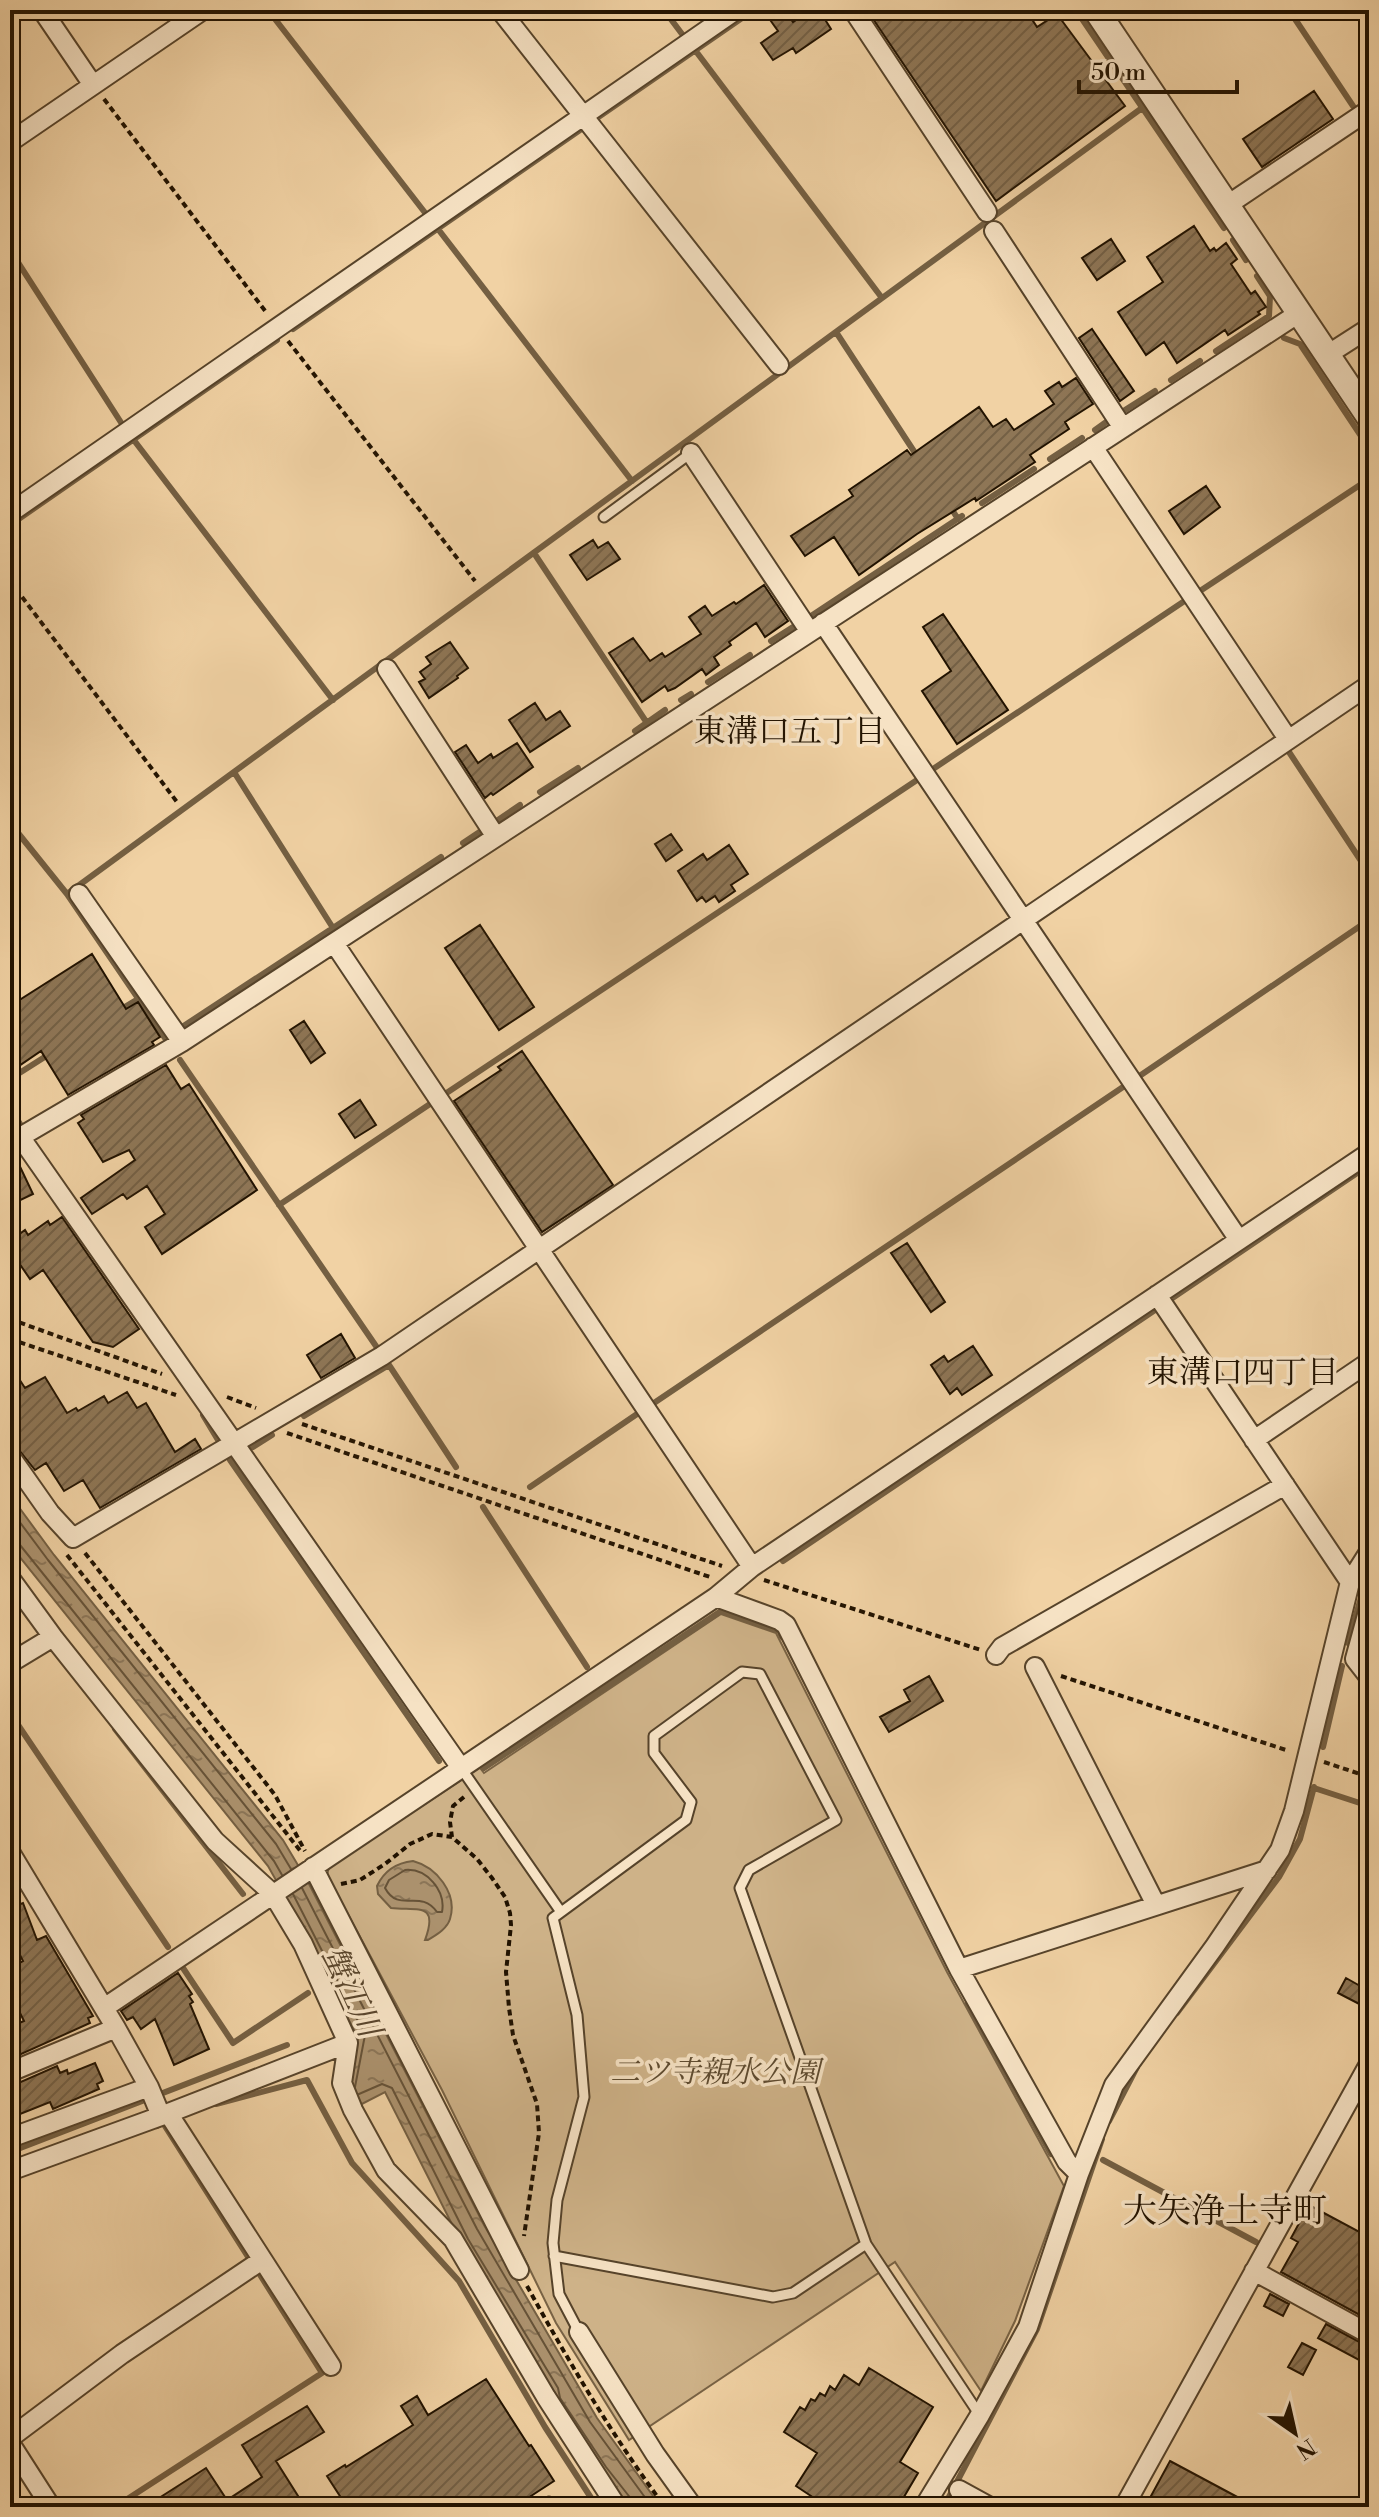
<svg xmlns="http://www.w3.org/2000/svg" width="1379" height="2517" viewBox="0 0 1379 2517" font-family="'Libre Bodoni','Noto Serif JP',serif">
<defs>
<pattern id="water-ripples" width="26" height="14" patternUnits="userSpaceOnUse" patternTransform="scale(2)"><rect width="26" height="14" fill="#ab916d"/><path d="M2 4q2-2 4 0t4 0M15 11q2-2 4 0t4 0" fill="none" stroke="#8b7557"/></pattern>
<pattern id="building-hatch" width="6" height="6" patternUnits="userSpaceOnUse" patternTransform="scale(2)"><rect width="6" height="6" fill="#8e7656"/><path d="M-1 1l2-2M0 6l6-6M5 7l2-2" fill="none" stroke="#746045"/></pattern>
</defs>
<rect width="100%" height="100%" fill="#f1d2a4"/>
<filter id="stains"><feTurbulence type="fractalNoise" baseFrequency=".0025" numOctaves="4"/><feColorMatrix values="0 0 0 0 .2 0 0 0 0 .09 0 0 0 0 .02 0 0 0 .5 -.17"/></filter>
<radialGradient id="worn" r=".72"><stop offset=".6" stop-color="#630" stop-opacity="0"/><stop offset="1" stop-color="#630" stop-opacity=".3"/></radialGradient>
<path fill="#ceb288" stroke="#786244" stroke-width="2" d="M721,1614L776,1633L947,1972L1064,2186L1015,2321L981,2391L895,2262L629,2440L556,2323L442,2090L327,1875L329,1867L480,1768L484,1773Z"/>
<path fill="url(#water-ripples)" stroke="#745f42" stroke-width="2" d="M10,1495L54,1555L283,1840L308,1882L484,2225L597,2418L661,2507H627L600,2473L461,2242L385,2092L354,2108L347,2090L358,2038L286,1898L268,1866L10,1545Z
M413,1861C436,1867 458,1893 450,1919C447,1929 436,1935 428,1940H425C439,1902 418,1911 391,1908L378,1894L377,1886C384,1871 395,1863 413,1861Z"/>
<g fill="none" stroke-linecap="round" stroke-linejoin="round">
<path stroke="#665237" stroke-width="2" d="M10,1509L48,1560L276,1844L291,1869
M10,1541L20,1545L274,1861L282,1875
M405,1870C427,1868 446,1891 442,1912H437C420,1888 399,1914 385,1888L389,1880Z
M302,1888L477,2229L590,2422L652,2507
M293,1894L365,2035L355,2087
M359,2094L382,2084L392,2088L468,2239L558,2388L560,2398L606,2467L632,2500L633,2507"/>
<path stroke="#745f42" stroke-width="6" d="M268,10L426,214
M664,10L682,34
M1076,10L1224,228
M1289,10L1353,106
M695,50L882,298
M597,118L742,18
M438,229L632,481
M1233,240L1246,260
M10,250L122,424
M293,329L580,130
M836,332L919,459
M1284,338L1300,344L1369,448
M1216,351L1269,316L1270,296L1257,276
M1171,380L1200,361
M1125,410L1155,391
M1095,430L1109,420
M133,439L333,700
M1050,459L1082,438
M982,503L1034,469
M949,505L958,519
M10,525L277,340
M534,553L647,723
M1200,591L1369,479
M811,616L962,516
M771,641L793,627
M708,682L750,655
M681,700L691,694
M635,731L665,710
M1289,752L1369,873
M930,771L1186,600
M234,772L333,928
M540,792L578,768
M498,820L520,805
M10,823L67,894L165,1038
M463,843L481,831
M67,894L1142,108
M118,1011L138,999
M179,1029L441,857
M180,1060L378,1349
M1138,1077L1369,920
M10,1079L51,1053
M442,1096L920,778
M10,1109L20,1124
M279,1205L433,1102
M1171,1299L1369,1165
M651,1405L1126,1085
M203,1415L218,1440
M304,1416L389,1365L456,1467
M253,1447L272,1435
M230,1460L439,1761
M530,1487L640,1412
M483,1507L587,1667
M783,1561L1158,1308L1160,1311
M1348,1643L1369,1570
M10,1713L168,1947
M115,1729L243,1894
M1323,1747L1342,1666
M484,1768L721,1611L779,1631L782,1637
M1314,1788L1369,1806
M183,1968L233,2043L308,1993
M968,2004L1051,2154
M1177,2013L1279,1877L1300,1839L1314,1787
M216,2104L307,2080L352,2163L459,2281L545,2427L597,2507
M1109,2121L1137,2067
M157,2126L163,2123L250,2260
M10,2152L287,2045
M1103,2160L1256,2242
M115,2507L322,2373L257,2270
M948,2507L949,2497L1037,2329L1102,2139"/>
</g>
<path fill="url(#building-hatch)" stroke="#221301" stroke-width="2" d="M763,10H785L793,22L810,10H819L831,29L796,53L793,48L773,60L761,43L778,31Z
M867,10H1026L1037,27L1057,14L1125,106L996,201Z
M1314,91L1333,119L1262,167L1243,139Z
M1194,226L1210,251L1214,248L1216,251L1226,243L1237,259L1231,264L1251,294L1255,291L1266,307L1258,312L1260,314L1228,335L1225,330L1177,363L1164,342L1146,355L1118,312L1163,282L1147,257Z
M1111,239L1125,261L1097,280L1082,258Z
M1092,329L1134,391L1120,401L1079,338Z
M1076,378L1093,404L1065,422L1069,429L1030,455L1035,462L976,501L975,498L917,534L859,575L834,537L805,556L791,536L853,496L849,490L890,462L907,450L911,455L979,407L993,427L1006,419L1014,430L1054,404L1045,391L1059,382L1062,387Z
M1206,486L1220,507L1184,534L1169,511Z
M593,540L598,548L608,542L620,559L587,580L570,555Z
M764,585L788,621L765,637L756,623L729,642L731,645L714,657L719,665L706,675L702,669L675,688L668,691L665,686L642,702L609,653L633,638L650,661L662,653L665,657L701,634L689,617L705,606L712,616L734,602L736,604Z
M943,614L1008,710L957,744L922,691L951,671L923,627Z
M450,642L468,668L457,676L458,678L429,698L419,682L425,679L420,672L431,664L426,657Z
M535,703L546,720L560,711L570,726L530,752L509,720Z
M517,743L533,767L493,795L491,793L485,798L455,752L466,745L478,763L491,754L493,758Z
M671,834L682,850L666,861L655,844Z
M729,845L748,874L731,885L735,891L719,902L715,896L706,902L702,897L697,901L678,871L703,854L707,860Z
M480,925L534,1007L499,1030L445,948Z
M92,954L126,1009L138,1002L160,1037L152,1042L154,1045L68,1095L41,1051L10,1072V1006Z
M304,1021L325,1053L311,1063L290,1030Z
M522,1051L613,1185L542,1232L454,1101L501,1070L498,1067Z
M166,1065L181,1089L189,1084L257,1190L162,1254L145,1227L165,1214L147,1186L127,1199L123,1194L92,1214L81,1198L135,1160L129,1150L103,1162L78,1123L84,1119L81,1115Z
M360,1100L376,1125L355,1138L339,1114Z
M14,1154L33,1194L10,1205V1155Z
M62,1217L139,1329L113,1347L93,1342L43,1270L30,1279L10,1250V1241L25,1230L28,1235L48,1221L50,1225Z
M907,1243L945,1302L931,1312L891,1253Z
M341,1334L355,1358L321,1378L307,1355Z
M973,1346L992,1375L962,1395L957,1388L950,1394L931,1365L944,1356L948,1362Z
M10,1365L25,1388L45,1377L67,1413L76,1408L78,1411L104,1396L108,1403L127,1392L137,1408L146,1403L175,1452L195,1439L201,1449L100,1508L83,1480L64,1491L46,1463L35,1470L15,1445L10,1437V1421L18,1416L10,1403Z
M929,1676L943,1701L889,1732L880,1717L910,1701L904,1690Z
M23,1903L37,1940L46,1936L93,2016L88,2018L90,2023L19,2055L10,2034V2027L24,2021L10,1993V1968L23,1961L10,1935V1908Z
M178,1973L192,1994L189,1996L193,2002L190,2004L209,2049L174,2065L155,2019L141,2029L133,2017L127,2020L121,2011Z
M1346,1978L1369,1991V2009L1338,1993Z
M95,2063L103,2081L97,2084L99,2089L53,2109L50,2102L10,2118V2095L18,2092L16,2084L57,2066L60,2073L67,2070L68,2074Z
M1309,2205L1369,2237V2320L1281,2272L1298,2242L1291,2238Z
M1270,2294L1289,2304L1283,2316L1264,2306Z
M1326,2324L1367,2346L1359,2360L1318,2338Z
M1302,2343L1316,2350L1303,2375L1288,2367Z
M869,2368L933,2407L900,2462L918,2473L898,2507H809L814,2498L796,2486L817,2453L784,2432L800,2407L805,2410L811,2399L815,2401L820,2393L825,2396L830,2386L835,2390L844,2375L859,2385Z
M486,2379L529,2446L531,2445L554,2481L514,2507H347L327,2476L345,2465L346,2467L413,2425L401,2406L417,2396L428,2415Z
M307,2406L324,2432L276,2461L305,2507H145L206,2468L227,2500L262,2477L242,2445Z
M1170,2461L1256,2507H1145Z"/>
<g fill="none" stroke-linecap="round" stroke-linejoin="round">
<defs>
<path id="service" d="M604,517L691,453
M461,1768L561,1912
M866,2244L979,2414
M554,2256L773,2297L793,2293L866,2244L740,1888L749,1870L836,1820L760,1674L742,1672L654,1736V1753L691,1802L686,1820L553,1918L577,2015L584,2097L557,2200L553,2243L559,2294L579,2332
M549,2502L552,2507"/>
<path id="minor" d="M42,10L93,85
M500,10L779,365
M853,10L987,212
M10,142L203,10
M1226,206L1369,110
M994,231L1123,428
M1327,355L1369,328
M1093,447L1288,739
M691,453L810,632
M10,513L736,10
M823,623L1239,1240
M387,669L496,837
M79,894L182,1042
M334,943L752,1567
M21,1138L461,1768
M10,1143L182,1042L1299,313
M1157,1295L1350,1582
M1254,1440L1369,1362
M10,1456L50,1513L73,1538L382,1356L1369,685
M10,1578L53,1637L215,1841L273,1894L303,1944L348,2043L342,2083L353,2110L386,2170L453,2239L546,2397L617,2507
M716,1597L779,1620L786,1625L959,1969L1067,2162L1079,2174
M1369,1608L1355,1659L1369,1677
M996,1655L1002,1647L1285,1485
M10,1663L53,1637
M1035,1667L1156,1905
M10,1852L116,2028L149,2087L161,2116
M313,1867L519,2270
M959,1969L1267,1870
M104,2008L716,1597L752,1567L1369,1153
M10,2072L116,2028
M168,2113L331,2366
M10,2138L149,2087
M10,2171L161,2116L348,2043
M1254,2271L1369,2334
M579,2332L655,2454L693,2507
M10,2438L122,2354L262,2260
M10,2443L51,2507
M959,2490L990,2507
M924,2507L980,2415L1028,2327L1079,2174L1114,2085L1215,1946L1280,1850L1294,1811L1350,1582L1369,1552
M1124,2507L1369,2064"/>
<path id="tertiary" d="M1096,10L1369,417"/>
</defs>
<use href="#service" stroke="#56432a" stroke-width="13"/>
<use href="#minor" stroke="#56432a" stroke-width="22"/>
<use href="#tertiary" stroke="#56432a" stroke-width="28"/>
<path stroke="#221301" stroke-width="4" stroke-dasharray="6 4" stroke-linecap="butt" d="M104,99L266,312
M288,341L475,581
M10,581L177,802
M10,1319L162,1374
M10,1339L176,1395
M227,1397L256,1408
M302,1424L722,1566
M287,1433L710,1577
M85,1553L275,1795L305,1851
M67,1555L302,1853
M764,1580L981,1650
M1061,1676L1289,1751
M1324,1762L1369,1777
M464,1797L453,1806L450,1822L452,1837L477,1859L492,1878L505,1897L510,1913L511,1925L506,1972L509,2008L513,2035L537,2104L539,2133L524,2236
M341,1884L360,1880L385,1864L410,1844L432,1834L452,1837
M527,2286C569,2362 613,2437 665,2507"/>
<use href="#service" stroke="#f6e2c4" stroke-width="9"/>
<use href="#minor" stroke="#f6e2c4" stroke-width="18"/>
<use href="#tertiary" stroke="#f6e2c4" stroke-width="24"/>
</g>
<g text-anchor="middle" stroke-width="7" stroke-linejoin="round" paint-order="stroke">
<g font-size="30" font-style="italic" fill="#5e4b30" stroke="#f6e2c4">
<text x="715" y="2082">二ツ寺親水公園</text>
</g>
<g font-size="32" fill="#221301" stroke="#f6e2c4">
<text x="790" y="742">東溝口五丁目</text>
<text x="1243" y="1383">東溝口四丁目</text>
</g>
<g font-size="32" font-style="italic" fill="#59452c" stroke="#f6e2c4">
<text transform="translate(352 1991) rotate(65)" y="11">蟹江川</text>
</g>
<g font-size="34" fill="#221301" stroke="#f6e2c4">
<text x="1225" y="2222">大矢浄土寺町</text>
</g>
</g>
<rect width="1379" height="2517" fill="none" stroke="#f1d2a4" stroke-width="40"/>
<rect x="12" y="12" width="1355" height="2493" fill="none" stroke="#221301" stroke-width="4"/>
<rect x="20" y="20" width="1339" height="2477" fill="none" stroke="#221301" stroke-width="2"/>
<g transform="translate(1295 2433) rotate(146)" stroke="#f6e2c4" stroke-width="6" paint-order="stroke">
<path d="M0-6L14 30L0 20L-14 30Z" fill="#221301"/>
<text y="-12" font-size="22" font-weight="bold" text-anchor="middle" fill="#221301">N</text>
</g>
<path d="M1079 80v12h158v-12" fill="none" stroke="#221301" stroke-width="4"/>
<text x="1091" y="80" font-size="24" fill="#221301" stroke="#f6e2c4" stroke-width="6" paint-order="stroke">50 m</text>
<rect width="100%" height="100%" filter="url(#stains)"/>
<rect width="100%" height="100%" fill="url(#worn)"/>
</svg>
